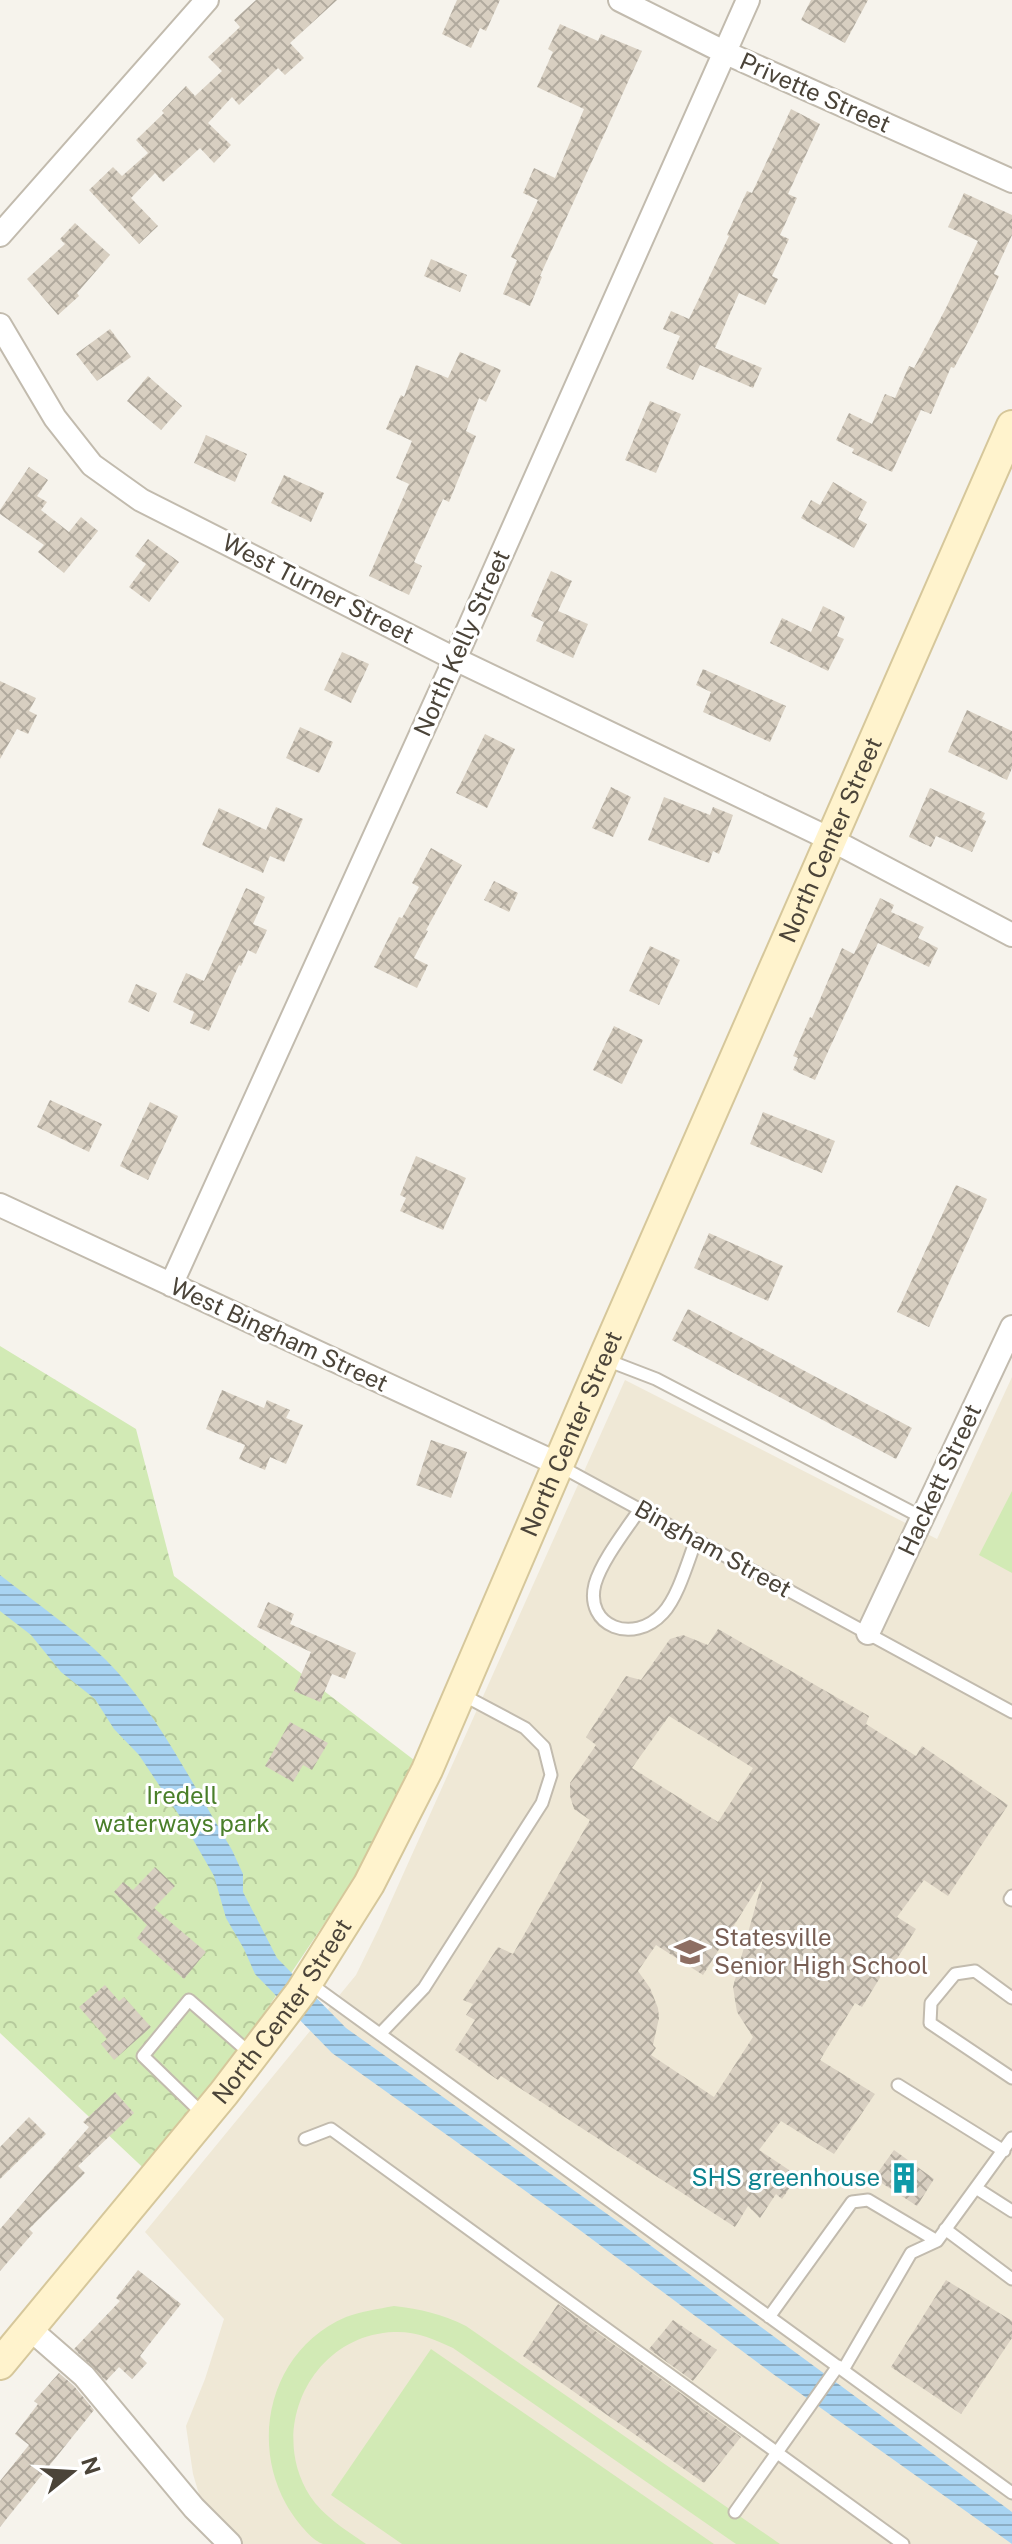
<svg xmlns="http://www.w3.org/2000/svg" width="1012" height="2544" viewBox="0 0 1012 2544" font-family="'Public Sans',sans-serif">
<defs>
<pattern id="park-crowns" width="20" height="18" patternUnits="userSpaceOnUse" patternTransform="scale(2)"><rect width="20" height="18" fill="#d2eab5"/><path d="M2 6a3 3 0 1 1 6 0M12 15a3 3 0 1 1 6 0" fill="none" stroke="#b6ca9c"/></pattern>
<pattern id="water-rules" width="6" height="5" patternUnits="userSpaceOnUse" patternTransform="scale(2)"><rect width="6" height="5" fill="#a9d4f2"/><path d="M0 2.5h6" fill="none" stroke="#8caec5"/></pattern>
<pattern id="building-cross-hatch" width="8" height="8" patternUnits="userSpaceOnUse" patternTransform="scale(2)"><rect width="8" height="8" fill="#d8cfc1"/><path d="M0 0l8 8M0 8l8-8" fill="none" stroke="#b1aa9e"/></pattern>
</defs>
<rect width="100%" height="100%" fill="#f6f3ec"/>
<path fill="#efe8d6" d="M1012,1377V2544H230L207,2521L193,2474L186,2426L205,2379L224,2319L145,2232L356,1975L379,1928L625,1380L937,1539Z"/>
<path fill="url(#park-crowns)" d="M0,1346L136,1429L174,1576L427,1770L154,2178L0,2033Z"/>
<path fill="#d2eab5" d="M1012,1491V1573L979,1555Z
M394,2306C421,2309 442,2314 466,2326L780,2544H736L453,2348C434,2339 415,2331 394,2332C312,2335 267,2429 310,2496C324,2517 346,2530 366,2544C354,2544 335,2544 323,2544C310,2540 292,2515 286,2504C249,2437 273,2348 346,2317C362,2311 378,2309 394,2306Z
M431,2349L714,2544H402L331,2495Z"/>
<path fill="url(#water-rules)" d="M0,1575C36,1603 74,1629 106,1660C156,1710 195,1789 232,1850L243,1874V1892L277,1958L346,2028L624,2226L1012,2512V2544L773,2374L573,2225L332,2053L255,1974L244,1949L226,1918L214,1876L179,1815L139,1755L114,1729L95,1699L61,1672L31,1635L0,1611Z"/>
<path fill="url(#building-cross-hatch)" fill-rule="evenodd" d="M256,0H337L290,43L304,58L285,75L278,68L239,105L232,97L208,123L231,145L214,163L200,148L163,182L155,173L131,198L158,226L139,244L89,190L113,167L122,176L148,153L136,140L164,113L162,111L186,86L195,96L222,71L208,57L240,27L234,20Z
M457,0H500L486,31L480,28L471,48L442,34Z
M811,0H868L845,43L801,20Z
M560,24L598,41L601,34L642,51L540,276L542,277L530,306L503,294L517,260L511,257L538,200L523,193L534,168L555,178L584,109L537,87L553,52L548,49Z
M791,109L820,124L788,194L797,198L780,235L789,239L772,276L778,279L765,305L739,293L715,348L762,368L753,388L700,365L693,380L666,368L680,336L663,329L671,311L689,319L729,236L727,235L747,191L752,193Z
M964,193L1012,215V235L994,274L999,276L976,327L954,368L951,367L931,414L921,410L892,472L852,453L854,449L836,440L849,413L872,424L885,394L895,398L909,366L914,368L946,308L978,241L948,227Z
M75,223L110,255L77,293L79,296L58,315L27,279L65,244L60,239Z
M431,259L467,275L460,292L424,276Z
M110,329L131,357L97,381L76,354Z
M460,352L501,370L486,402L479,398L466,431L476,436L449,502L443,499L414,562L422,566L409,595L369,576L409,484L396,478L412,441L386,429L401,395L404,397L416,365L448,378Z
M148,376L182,406L161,430L127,401Z
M650,401L681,414L656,473L625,460Z
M206,435L247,454L235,482L194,463Z
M29,467L48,480L37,496L47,502L41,510L69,532L81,517L98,531L64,573L38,552L44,545L0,514V510Z
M284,475L324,493L311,522L271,503Z
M833,482L867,502L858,519L867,524L854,548L801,518L811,500L820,505Z
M148,539L179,562L149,602L129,587L146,564L135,556Z
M551,571L572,581L558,611L588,624L573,658L536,641L544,622L531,616Z
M823,606L845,617L837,636L844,639L828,671L770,643L782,618L811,632Z
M342,652L369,664L351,703L324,690Z
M703,669L786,706L770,742L703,712L711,692L696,685Z
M0,681L36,698L29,711L37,715L28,734L17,729L0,759Z
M967,710L1012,731V768L1007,780L948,752Z
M300,727L333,742L319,773L286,758Z
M485,734L515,749L487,808L456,793Z
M611,787L631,797L613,837L592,828Z
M930,788L985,813L982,819L986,821L972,852L936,836L931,847L909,837Z
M664,797L710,815L713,807L733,815L719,854L713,851L709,863L648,840Z
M276,807L303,819L284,862L270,856L263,873L202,845L219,808L266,830Z
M431,848L462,865L426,930L428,931L414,958L428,965L417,988L374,967L399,917L402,918L419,887L412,883Z
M494,881L518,893L509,912L484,900Z
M246,888L265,897L253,924L267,930L256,954L248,950L241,966L239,965L209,1031L190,1023L194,1012L173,1002L186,973L204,981Z
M880,898L894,905L891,912L924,927L918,938L938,948L929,967L878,943L815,1080L793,1070L798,1058L793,1056L810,1017L812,1018L842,948L854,954Z
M650,946L680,960L659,1005L629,991Z
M136,984L157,993L149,1012L128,1002Z
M614,1026L643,1040L622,1084L593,1070Z
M50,1100L102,1124L89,1152L37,1127Z
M150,1102L178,1116L148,1180L120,1166Z
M763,1112L835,1141L822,1173L750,1144Z
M416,1156L466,1178L443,1230L400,1211L406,1198L400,1195Z
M956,1185L987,1199L929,1327L897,1312Z
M709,1233L783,1266L768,1301L694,1268Z
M688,1309L912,1428L896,1459L672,1340Z
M222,1390L264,1408L267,1400L290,1410L286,1418L303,1425L286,1464L270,1457L265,1470L239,1459L245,1445L206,1429Z
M431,1440L467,1452L451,1498L416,1485Z
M268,1602L294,1614L290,1624L356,1653L345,1679L332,1674L320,1702L294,1691L311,1652L257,1627Z
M718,1629L869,1716L866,1724L916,1756L922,1746L1008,1805L948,1896L924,1880L897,1917L916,1929L893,1965L889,1963L862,2007L855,2003L820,2060L875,2094L834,2154L781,2121L759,2150L798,2176L782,2199L776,2194L760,2218L748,2206L735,2227L501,2076L498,2080L455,2050L475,2020L466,2015L473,2004L463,2000L498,1947L513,1954L590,1820L574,1809L570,1796V1783L596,1745L586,1737L626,1676L641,1680L670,1639L683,1635L708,1645ZM669,1716L753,1768L718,1822L632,1768ZM763,1879L733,1987L737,2012L753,2037L714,2097L651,2055L656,2048L653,2045L659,2018L658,2008L650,1988L638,1971L656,1945L703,1975Z
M290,1722L328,1743L312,1770L303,1765L293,1782L265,1766Z
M155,1867L175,1886L154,1908L206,1952L184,1979L137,1938L147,1925L114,1892L123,1882L133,1890Z
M105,1985L119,2001L124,1997L151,2027L114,2060L101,2044L107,2039L79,2007Z
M115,2092L134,2113L78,2166L85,2173L29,2229L33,2233L0,2271V2229L89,2127L83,2122Z
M29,2117L46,2134L0,2179V2147Z
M894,2150L934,2179L917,2206L874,2178Z
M138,2270L181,2304L140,2356L147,2363L132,2379L119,2367L106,2381L74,2349L120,2301L116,2298Z
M946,2280L1012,2321V2338L961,2414L891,2367Z
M558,2304L741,2437L704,2483L523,2356Z
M673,2320L717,2350L693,2381L649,2349Z
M59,2373L74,2386L94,2410L0,2527V2481L29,2445L15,2434L38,2404L34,2401Z"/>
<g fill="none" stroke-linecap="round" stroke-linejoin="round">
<defs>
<path id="lane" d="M604,1359L656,1379L923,1518
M558,1465L1012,1712
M640,1509C626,1530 602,1560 595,1584C584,1627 634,1645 663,1613C678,1597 688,1561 696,1540
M1012,1896L1010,1899L1012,1900
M308,1982L1012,2493
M1012,1998L975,1971L955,1974L931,2003L930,2023L1012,2078
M380,2034L424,1988L542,1803L551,1775L544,1747L525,1728L463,1695
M898,2085L1004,2151
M205,2116L143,2056L189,2000L252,2055
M305,2139L331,2129L903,2544
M976,2188L1012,2211
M945,2229L1012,2279
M769,2317L852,2202L868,2200L937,2241
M843,2370L911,2253L937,2241L1012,2138
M735,2512L838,2366"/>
<path id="street" d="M620,0L724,52L1012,181
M0,235L207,0
M0,325L55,418L92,465L141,500L455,659L830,839L1012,935
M0,1205L558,1464
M171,1285L455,659L748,0
M868,1633L1012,1327
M30,2329L84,2376L194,2508L230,2544"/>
<g id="secondary">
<path id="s1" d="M0,2364L224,2093L301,1992L369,1884L427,1770L604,1358L1012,426"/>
</g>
</defs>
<use href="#lane" stroke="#c2bbae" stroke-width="15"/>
<use href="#street" stroke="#c2bbae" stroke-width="26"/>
<use href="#secondary" stroke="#d6c79b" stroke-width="34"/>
<use href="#lane" stroke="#fff" stroke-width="11"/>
<use href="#street" stroke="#fff" stroke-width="22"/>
<use href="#secondary" stroke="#fff3cd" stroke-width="30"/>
</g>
<defs>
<symbol id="school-bare" viewBox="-9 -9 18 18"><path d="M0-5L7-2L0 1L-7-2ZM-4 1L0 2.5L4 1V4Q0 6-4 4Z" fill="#8d6e63" stroke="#fff" stroke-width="2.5" paint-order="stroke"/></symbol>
<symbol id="building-bare" viewBox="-9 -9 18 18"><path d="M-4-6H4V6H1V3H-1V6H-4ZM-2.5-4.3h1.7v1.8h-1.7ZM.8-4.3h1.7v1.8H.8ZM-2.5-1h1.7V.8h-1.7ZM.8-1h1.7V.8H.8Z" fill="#0f9aa8" stroke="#fff" stroke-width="2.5" paint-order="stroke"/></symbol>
</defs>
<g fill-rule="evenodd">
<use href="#school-bare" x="668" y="1930" width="44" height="44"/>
<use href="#building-bare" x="882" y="2156" width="44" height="44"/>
</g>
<g text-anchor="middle" stroke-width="6" stroke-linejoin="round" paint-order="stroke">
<g font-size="24" fill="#4b4439" stroke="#fff">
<text transform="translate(815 93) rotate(24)" y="8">Privette Street</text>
<text transform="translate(318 589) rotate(27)" y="8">West Turner Street</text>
<text transform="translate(462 643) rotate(-66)" y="8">North Kelly Street</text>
<text dy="8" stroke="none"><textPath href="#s1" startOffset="1748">North Center Street</textPath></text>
<text transform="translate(279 1335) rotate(25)" y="8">West Bingham Street</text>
<text dy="8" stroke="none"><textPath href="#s1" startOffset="1100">North Center Street</textPath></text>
<text transform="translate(940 1480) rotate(-65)" y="8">Hackett Street</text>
<text transform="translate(713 1549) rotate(29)" y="8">Bingham Street</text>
<text dy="8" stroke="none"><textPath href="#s1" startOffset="452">North Center Street</textPath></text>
</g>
<g font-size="24" fill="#4a7f2a" stroke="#fff">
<text x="182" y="1804">Iredell<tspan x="182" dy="28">waterways park</tspan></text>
</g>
<g font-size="24" fill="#785e54" stroke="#fff" text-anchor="start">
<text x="714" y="1946">Statesville<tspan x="714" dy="28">Senior High School</tspan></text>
</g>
<g font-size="24" fill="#0d838f" stroke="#fff" text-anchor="end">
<text x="880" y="2186">SHS greenhouse</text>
</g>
</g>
<g transform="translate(72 2472) rotate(72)" stroke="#ffffff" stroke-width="6" paint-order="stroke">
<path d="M0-6L14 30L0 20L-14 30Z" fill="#4b4439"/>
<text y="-12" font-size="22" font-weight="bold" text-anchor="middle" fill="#4b4439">N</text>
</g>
</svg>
